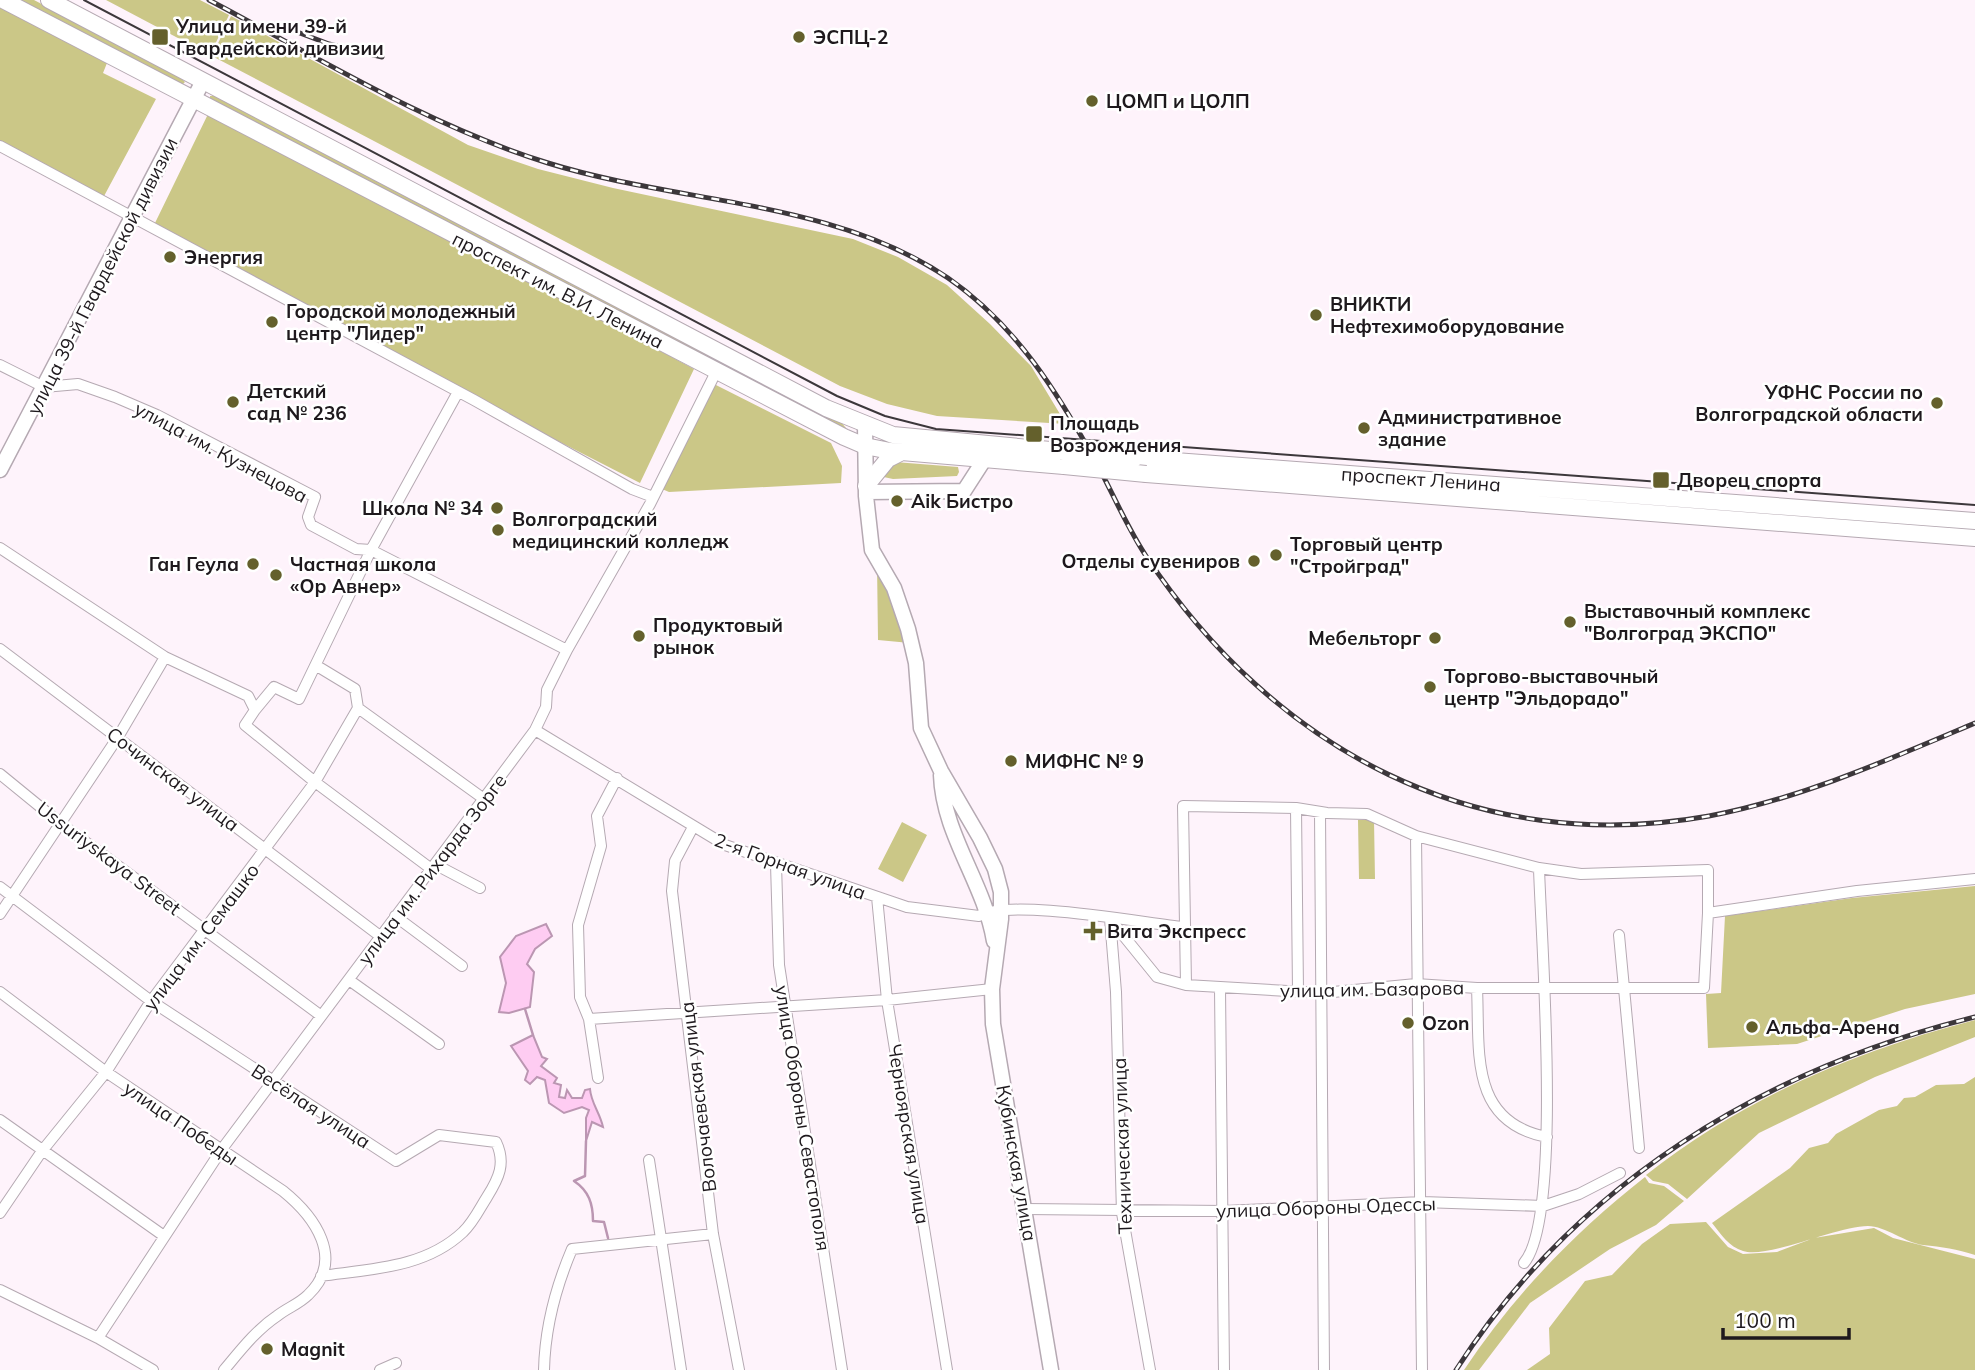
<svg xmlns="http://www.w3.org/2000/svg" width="1975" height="1370" viewBox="0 0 1975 1370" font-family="Mulish,sans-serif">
<rect width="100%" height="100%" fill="#fef3fb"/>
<path fill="#cbc787" d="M17,0H34L179,76L185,82L182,85Z
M106,0H200L229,15L210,55Z
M0,2L109,58L103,73L156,99L103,198L0,144Z
M231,16L468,145L538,169L613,188L853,239L898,257L947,285L990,324L1031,366L1066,424L937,416L887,404L840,386L212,56Z
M210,96H215L840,421L846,428L844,430L210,100Z
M210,110L694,369L640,483L460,391L155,223Z
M712,383L831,443L842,466L841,483L669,492L662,489L659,480L662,469Z
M895,462L958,467L959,472L957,476L893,479L879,476Z
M877,563L910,643L878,640Z
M1358,820H1374L1375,879H1359Z
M902,822L927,835L903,882L878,869Z
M1975,886V994L1905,1009L1797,1044L1708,1048L1706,994L1721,993L1725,916L1852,898Z
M1975,1020V1037L1875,1077L1759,1133L1687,1199L1668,1184L1653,1181L1646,1175C1744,1098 1855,1051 1975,1020Z
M1975,1077V1255C1957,1249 1942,1247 1923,1245C1906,1243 1885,1226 1868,1226C1837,1226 1768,1259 1743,1251C1729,1247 1721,1234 1712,1223L1790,1168L1809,1148L1828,1143L1836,1134L1879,1110L1897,1106L1904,1098L1915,1097L1936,1085L1964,1084Z
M1645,1177L1649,1183L1664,1186L1684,1201L1656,1225L1610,1249L1530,1303L1479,1370H1464C1514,1295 1574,1233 1645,1177Z
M1706,1222L1728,1247L1743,1254L1777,1252L1814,1238L1874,1228L1893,1238L1975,1259V1370H1527L1550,1354L1549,1328L1585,1281L1612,1275L1642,1244L1670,1224Z"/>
<path fill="#feccf2" stroke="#bb96b2" stroke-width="2" d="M546,924L552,936L535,949L527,964L534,972L530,1007L509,1013L499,1012L506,983L500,957L516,936Z
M533,1035L542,1057L547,1059L541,1066L557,1078L554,1083L561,1085L559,1097L565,1098L567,1090L572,1098H582L585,1090L590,1089C591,1103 600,1113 603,1127L592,1122L586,1141V1118L589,1110L582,1107L564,1113L549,1103L545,1080L537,1077L530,1084L525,1080L528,1071L511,1046Z"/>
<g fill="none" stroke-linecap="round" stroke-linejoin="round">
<path stroke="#bb96b2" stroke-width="2.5" d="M525,1009L533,1035
M586,1141L585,1176L574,1181C589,1191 593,1204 593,1221L604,1222L608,1238"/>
<defs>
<path id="street" d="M0,146L474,400L632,489L653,497
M0,365L44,387L78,384L115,397L157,415L315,497L308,517L311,525L356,549L371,550L567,650
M0,548L165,657L248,696L255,710L245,725L315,782L430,868H442L480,888
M0,649L380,936
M358,708L484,799
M255,710L274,687L299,699L371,550L458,392
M535,730L725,845L907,907L979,916C1008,898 1143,923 1183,927
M0,774L60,823L320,1015
M1296,808L1298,991
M1320,812L1324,1370
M693,827L675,861L672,891L713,1234L739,1370
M1416,836L1422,1370
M776,864L779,965L842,1370
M0,887L151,1001L396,1161L439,1135L496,1142C506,1163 499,1178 487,1197C480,1208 473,1223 463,1232C425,1268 371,1269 321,1276
M877,897L887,1000L947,1370
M0,914L118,737L165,657
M395,916L462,966
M1110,919L1157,977L1186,985L1323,993L1416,984L1477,988H1704L1708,913L1857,891L1975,879
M1110,919L1116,992L1122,1213L1150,1370
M1619,935L1639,1148
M349,980L439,1044
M1186,985L1183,806L1296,808L1327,813L1367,814L1416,836L1539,868L1581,874L1708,870V913
M1220,988L1224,1370
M1477,988C1480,1050 1468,1122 1547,1137
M0,992L106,1072L283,1191C314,1216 346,1259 308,1295C299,1304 287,1308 277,1316C256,1330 240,1351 224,1370
M589,1019L887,1000L992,989
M598,1078L589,1019L580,997L578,925L601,846L597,816L617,778
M0,1120L164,1236
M649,1160L681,1370
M1025,1209L1224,1211L1422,1202L1543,1206L1579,1194L1620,1173
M0,1213L42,1151L106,1072L151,1001L315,782L358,708L355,689L317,666
M1524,1263C1563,1217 1541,940 1539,868
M0,1290L98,1338L153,1370
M98,1338L222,1149L535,730L546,707L547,690L567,650L650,504L716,372
M380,1370L396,1363
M544,1370C545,1327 555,1289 572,1249L713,1234"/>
<path id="secondary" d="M865,424L866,496L872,550L894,588L908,629L916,663L921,728L941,771L980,838L995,869L1001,892V919L992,989L993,1024L1051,1370
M0,470L203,81
M866,492L964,491L984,460
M941,775C943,835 984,882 994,941"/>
<path id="primary" d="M3,0L844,437L865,446L890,451L1064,466
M49,0L826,408L893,435L1061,451
M1135,458L1975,521
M1146,474L1975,538
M866,486L888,459L902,452"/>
</defs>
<use href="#street" stroke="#b5a9b2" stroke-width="12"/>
<use href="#secondary" stroke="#b5a9b2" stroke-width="17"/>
<use href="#primary" stroke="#b5a9b2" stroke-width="18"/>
<use href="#street" stroke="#fff" stroke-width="10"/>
<use href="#secondary" stroke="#fff" stroke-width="14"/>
<use href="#primary" stroke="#fff" stroke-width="16"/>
<path stroke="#3c373b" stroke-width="2" d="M84,0L837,396L885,416L936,429L1975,505"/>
<defs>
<path id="rail" d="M209,0C319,58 429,126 548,163C679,204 831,199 948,278C1016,325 1058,393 1097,464C1113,494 1127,527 1146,556C1274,749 1475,858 1709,816C1800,799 1890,759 1975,723
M276,24L329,44L382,57
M1456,1370C1575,1184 1764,1069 1975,1017"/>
</defs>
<use href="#rail" stroke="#3c373b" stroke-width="5"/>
<use href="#rail" stroke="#fff" stroke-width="2.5" stroke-dasharray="8" stroke-linecap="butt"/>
<defs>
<path id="primary-bridge" d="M1061,451L1135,458
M1064,466L1146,474"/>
</defs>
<use href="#primary-bridge" stroke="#b5a9b2" stroke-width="18" stroke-linecap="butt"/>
<use href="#primary-bridge" stroke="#fff" stroke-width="16"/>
</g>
<g fill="#64602c" stroke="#fff" stroke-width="2.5">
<rect x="151" y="28" width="18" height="18" rx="3.5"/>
<circle cx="799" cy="37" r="7"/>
<circle cx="1092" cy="101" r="7"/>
<circle cx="170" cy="257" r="7"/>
<circle cx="1316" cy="315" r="7"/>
<circle cx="272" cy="322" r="7"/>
<circle cx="233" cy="402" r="7"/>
<circle cx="1937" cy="403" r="7"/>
<circle cx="1364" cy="428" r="7"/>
<rect x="1025" y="425" width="18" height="18" rx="3.5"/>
<rect x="1652" y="471" width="18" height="18" rx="3.5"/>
<circle cx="897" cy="501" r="7"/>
<circle cx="497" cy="508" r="7"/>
<circle cx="498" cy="530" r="7"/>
<circle cx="1276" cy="555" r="7"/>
<circle cx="1254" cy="561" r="7"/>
<circle cx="253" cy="564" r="7"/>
<circle cx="276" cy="575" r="7"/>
<circle cx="1570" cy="622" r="7"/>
<circle cx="639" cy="636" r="7"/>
<circle cx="1435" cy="638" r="7"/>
<circle cx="1430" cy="687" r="7"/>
<circle cx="1011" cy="761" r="7"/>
<path d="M1089.5 920.5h7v7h7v7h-7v7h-7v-7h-7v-7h7z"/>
<circle cx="1408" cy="1023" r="7"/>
<circle cx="1752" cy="1027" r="7"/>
<circle cx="267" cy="1349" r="7"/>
</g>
<g text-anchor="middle" stroke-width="5" stroke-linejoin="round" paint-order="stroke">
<g font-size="19" font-weight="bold" fill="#1e191d" stroke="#fff" text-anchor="start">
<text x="176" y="33">Улица имени 39-й<tspan x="176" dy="22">Гвардейской дивизии</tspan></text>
<text x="813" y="44">ЭСПЦ-2</text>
<text x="1106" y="108">ЦОМП и ЦОЛП</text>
<text x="184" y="264">Энергия</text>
<text x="1330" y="311">ВНИКТИ<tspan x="1330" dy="22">Нефтехимоборудование</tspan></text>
<text x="286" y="318">Городской молодежный<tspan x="286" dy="22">центр "Лидер"</tspan></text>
<text x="247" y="398">Детский<tspan x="247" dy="22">сад № 236</tspan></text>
<text x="1923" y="399" text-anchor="end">УФНС России по<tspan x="1923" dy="22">Волгоградской области</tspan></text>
<text x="1378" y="424">Административное<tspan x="1378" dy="22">здание</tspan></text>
<text x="1050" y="430">Площадь<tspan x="1050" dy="22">Возрождения</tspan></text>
<text x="1677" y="487">Дворец спорта</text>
<text x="911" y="508">Aik Бистро</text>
<text x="483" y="515" text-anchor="end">Школа № 34</text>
<text x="512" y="526">Волгоградский<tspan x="512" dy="22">медицинский колледж</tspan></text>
<text x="1290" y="551">Торговый центр<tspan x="1290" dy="22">"Стройград"</tspan></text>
<text x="1240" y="568" text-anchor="end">Отделы сувениров</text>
<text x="239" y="571" text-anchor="end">Ган Геула</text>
<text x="290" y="571">Частная школа<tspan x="290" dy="22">«Ор Авнер»</tspan></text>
<text x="1584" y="618">Выставочный комплекс<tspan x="1584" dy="22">"Волгоград ЭКСПО"</tspan></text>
<text x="653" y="632">Продуктовый<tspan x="653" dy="22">рынок</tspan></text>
<text x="1421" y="645" text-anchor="end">Мебельторг</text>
<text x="1444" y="683">Торгово-выставочный<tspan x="1444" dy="22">центр "Эльдорадо"</tspan></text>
<text x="1025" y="768">МИФНС № 9</text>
<text x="1107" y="938">Вита Экспресс</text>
<text x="1422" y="1030">Ozon</text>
<text x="1766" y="1034">Альфа-Арена</text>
<text x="281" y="1356">Magnit</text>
</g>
<g font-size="19" fill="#1e191d" stroke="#fff">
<text transform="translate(102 276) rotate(-63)" y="7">улица 39-й Гвардейской дивизии</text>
<text transform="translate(558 290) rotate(27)" y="7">проспект им. В.И. Ленина</text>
<text transform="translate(221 452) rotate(28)" y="7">улица им. Кузнецова</text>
<text transform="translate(1421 479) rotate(4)" y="7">проспект Ленина</text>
<text transform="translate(173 779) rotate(37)" y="7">Сочинская улица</text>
<text transform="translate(109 858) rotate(37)" y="7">Ussuriyskaya Street</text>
<text transform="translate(790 866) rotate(20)" y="7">2-я Горная улица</text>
<text transform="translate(432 869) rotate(-53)" y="7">улица им. Рихарда Зорге</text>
<text transform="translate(201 937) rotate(-53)" y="7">улица им. Семашко</text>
<text transform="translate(1372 989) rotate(-1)" y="7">улица им. Базарова</text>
<text transform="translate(698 1097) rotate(-97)" y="7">Волочаевская улица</text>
<text transform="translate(311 1106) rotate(33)" y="7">Весёлая улица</text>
<text transform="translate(803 1118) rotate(81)" y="7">улица Обороны Севастополя</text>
<text transform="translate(181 1123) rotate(34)" y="7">улица Победы</text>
<text transform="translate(909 1134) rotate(81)" y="7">Черноярская улица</text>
<text transform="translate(1122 1146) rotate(-92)" y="7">Техническая улица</text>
<text transform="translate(1017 1163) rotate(80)" y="7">Кубинская улица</text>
<text transform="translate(1326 1207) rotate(-2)" y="7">улица Обороны Одессы</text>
</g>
</g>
<path d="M1723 1328v10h126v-10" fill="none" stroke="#1e191d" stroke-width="3.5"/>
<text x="1734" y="1328" font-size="21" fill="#1e191d" stroke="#ffffff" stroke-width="5" paint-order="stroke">100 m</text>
</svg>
